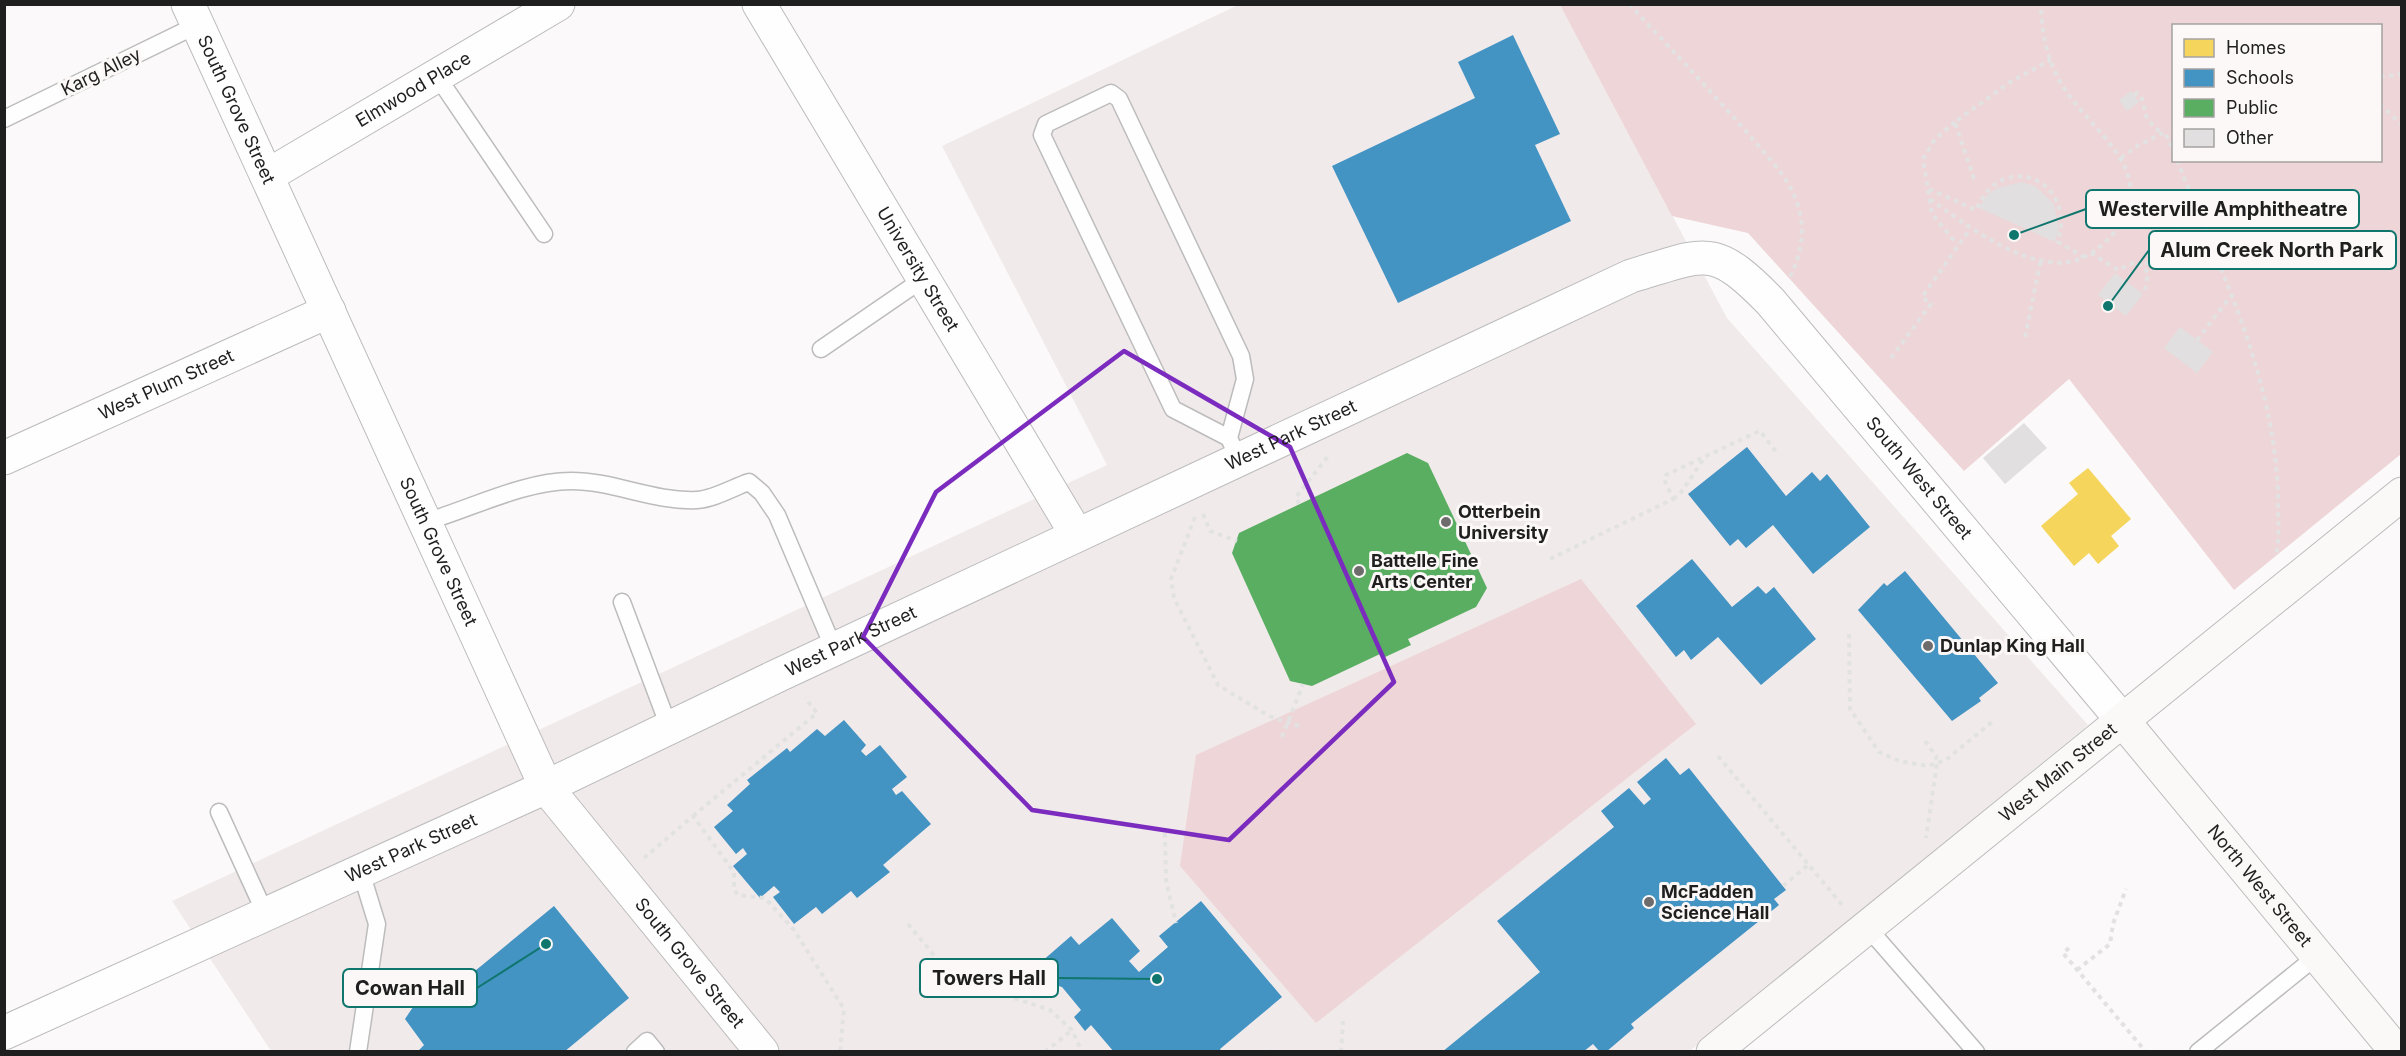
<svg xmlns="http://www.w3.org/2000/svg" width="2406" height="1056" viewBox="0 0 2406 1056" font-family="Inter,sans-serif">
<rect width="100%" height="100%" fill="#fbf9f9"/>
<path fill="#f1eaeb" d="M1238,5H1560L1727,318L2088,725L1690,1051H271L172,901L1107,465L942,146Z"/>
<path fill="#eed5d8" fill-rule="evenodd" d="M1560,5H2401V454L2234,590L2069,379L1964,471L1748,233L1672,216ZM2174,26H2380V160H2174Z
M1581,579L1696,724L1316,1023L1180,866L1196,755Z"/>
<path fill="#f6d55c" d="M2088,468L2131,519L2111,536L2119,546L2098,564L2089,553L2074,566L2041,526L2078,494L2069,483Z"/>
<path fill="#4393c3" d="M1513,35L1560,134L1535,145L1571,221L1398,303L1332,166L1475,98L1458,62Z
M1747,447L1786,496L1812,472L1820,481L1827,474L1870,527L1813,574L1773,525L1746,548L1738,539L1730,546L1688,494Z
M1692,559L1732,607L1758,586L1766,594L1774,587L1816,639L1761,685L1718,637L1691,660L1684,650L1676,657L1636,606Z
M1905,571L1998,683L1979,698L1981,701L1952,721L1858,610L1884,583L1887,586Z
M844,720L866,745L861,751L866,756L880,745L907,777L892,789L896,795L902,791L931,824L883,865L890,872L857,898L851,891L822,914L816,907L794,924L773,897L780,892L774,886L760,898L733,866L747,854L743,848L736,854L714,827L733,811L727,805L750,784L747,780L787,748L790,752L817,729L825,736Z
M1666,758L1680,775L1689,768L1786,890L1774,899L1779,905L1631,1024L1634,1028L1606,1052H1600L1593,1044L1583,1052H1442L1540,972L1497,921L1614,827L1601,811L1629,788L1644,805L1651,799L1637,782Z
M1201,901L1282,997L1220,1049L1222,1052H1114L1091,1025L1085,1031L1074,1017L1081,1010L1062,987L1051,984L1042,974L1041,962L1071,936L1079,945L1112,918L1140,951L1129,961L1139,972L1168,947L1159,936Z
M554,906L629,998L564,1052H417L424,1045L405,1019L429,983L442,998Z"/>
<path fill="#5aae61" d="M1407,453L1428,463L1487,588L1476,607L1408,639L1411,645L1383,658L1380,654L1312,686L1290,681L1232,553L1239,533Z"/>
<path fill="#e1dfdf" d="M2131,91L2139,102L2127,111L2119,100Z
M2022,182L2035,186L2054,204L2059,229L2055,242L1979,208L1986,196L1997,188Z
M2115,273L2143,294L2126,316L2098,295Z
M2180,327L2213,352L2197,373L2164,348Z
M2024,423L2047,448L2005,484L1983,458Z"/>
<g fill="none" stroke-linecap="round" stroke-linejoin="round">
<defs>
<path id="lane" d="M437,76L544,234
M4,119L197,25
M821,349L923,279
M1229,438L1173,409L1042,135L1046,124L1111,93L1119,99L1241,356L1245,379L1229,438L1239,460
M425,522C470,509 524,481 571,481C614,481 653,502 697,500C714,499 734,487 749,482L762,493L777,515L834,649
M622,602L669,727
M219,812L266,915
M1867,927L1976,1052
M358,1052L377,924L361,872
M635,1052L647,1041L656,1052
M2198,1052L2318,955"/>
<g id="street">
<path id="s1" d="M188,4L546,787L762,1052"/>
<path id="s2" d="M759,4L1077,535"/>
<path id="s3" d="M267,176L558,4"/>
<path id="s4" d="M4,458L329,311"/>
<path id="s5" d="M4,1033L546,787L779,675L1631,276C1706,254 1712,242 1770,301L2123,721"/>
</g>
<g id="secondary">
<path id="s6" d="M2123,721L2397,1052"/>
<path id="s7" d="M1713,1052L2402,494"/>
</g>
</defs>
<use href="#lane" stroke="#bdbcbc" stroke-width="19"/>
<use href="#street" stroke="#bdbcbc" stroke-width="35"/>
<use href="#secondary" stroke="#bdbcbc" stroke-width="35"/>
<path stroke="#e2e2e2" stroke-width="4" stroke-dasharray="4.5 4.5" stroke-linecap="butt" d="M1629,4C1670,48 1711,91 1750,136C1768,158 1790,178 1798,206C1806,231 1801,254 1790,277
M2380,77L2402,74
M2134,95L2137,93L2142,99L2147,119L2161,133
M2380,104L2402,125
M1955,122L1935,139L1923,159L1932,214L1955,242
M2402,147V156
M2121,158L2139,145L2165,132L2174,152
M2177,160C2220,270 2275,377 2278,497C2278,517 2280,536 2276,556
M1974,179L1955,122L2010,82L2051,60
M1929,189L1976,210C2002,148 2077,179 2058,242L2084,257
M1930,199C1964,224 2036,279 2082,258C2099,250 2115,235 2124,218C2150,167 2093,131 2066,91C2049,67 2041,34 2041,4
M2176,231C2178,218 2182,210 2194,203
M2091,253L2118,270L2135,262L2144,267
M2145,290L2148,274L2144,267L2176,231L2187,243L2211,245
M2025,337L2041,259
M2197,340L2231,296
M1891,358L1931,304L1922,297L1970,229
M1673,499L1680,494L1705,457
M1299,504L1296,497L1329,455
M1203,514L1210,531L1237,541
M1195,517L1171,579L1174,598L1218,685L1269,716L1302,727
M1550,559L1673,499L1664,479L1666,475L1755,433L1760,431L1777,453
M1849,634L1850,709L1879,752L1899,761L1928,766L1946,760L1992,722
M1282,737L1303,684
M1925,741L1936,756L1937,763L1926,838
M1718,756L1843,906
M693,816L817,713L805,698
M1165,833L1166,880L1176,923
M644,858L693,816L734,872V890L738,895L765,898L794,930L844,1009L840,1052
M1783,886L1808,865
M908,924L953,978L1050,1010L1072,1030L1082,1052
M2069,948L2063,953L2146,1052
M2077,970L2110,944L2113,924L2126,889
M1045,1052L1072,1030
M1272,1052L1273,1050
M1341,1052L1343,1021"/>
<use href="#lane" stroke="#fefefe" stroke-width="16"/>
<use href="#street" stroke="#fefefe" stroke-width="33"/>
<use href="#secondary" stroke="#fbf8f8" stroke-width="33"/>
</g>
<path fill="none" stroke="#7b2cbf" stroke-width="4.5" stroke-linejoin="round" d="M1124,351L1290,447L1394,682L1229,840L1032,810L863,637L936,492Z"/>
<g fill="#6d6b6b" stroke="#fcf8f8" stroke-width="2">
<circle cx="1446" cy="522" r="6"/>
<circle cx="1359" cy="571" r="6"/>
<circle cx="1928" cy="646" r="6"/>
<circle cx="1649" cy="902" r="6"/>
</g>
<g text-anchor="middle" stroke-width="6" stroke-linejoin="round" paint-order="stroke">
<g font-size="18" fill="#201f1f" stroke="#fcf8f8">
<text transform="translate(101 72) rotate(-26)" y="6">Karg Alley</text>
<text dy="6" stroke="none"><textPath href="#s3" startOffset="170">Elmwood Place</textPath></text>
<text dy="6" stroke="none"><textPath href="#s1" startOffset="116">South Grove Street</textPath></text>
<text dy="6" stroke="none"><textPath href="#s2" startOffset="309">University Street</textPath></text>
<text dy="6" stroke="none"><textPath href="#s4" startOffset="178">West Plum Street</textPath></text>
<text dy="6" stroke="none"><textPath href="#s5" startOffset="1419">West Park Street</textPath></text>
<text dy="6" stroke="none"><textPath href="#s5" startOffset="2182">South West Street</textPath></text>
<text dy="6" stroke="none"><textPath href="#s1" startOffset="602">South Grove Street</textPath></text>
<text dy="6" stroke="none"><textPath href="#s5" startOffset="933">West Park Street</textPath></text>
<text dy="6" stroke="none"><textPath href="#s7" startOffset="444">West Main Street</textPath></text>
<text dy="6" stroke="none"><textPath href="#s5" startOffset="447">West Park Street</textPath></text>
<text dy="6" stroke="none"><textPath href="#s6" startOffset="214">North West Street</textPath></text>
<text dy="6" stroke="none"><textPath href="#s1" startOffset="1088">South Grove Street</textPath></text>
</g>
<g font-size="18" font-weight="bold" fill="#201f1f" stroke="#fcf8f8" text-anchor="start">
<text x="1458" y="518">Otterbein<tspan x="1458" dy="21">University</tspan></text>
<text x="1371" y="567">Battelle Fine<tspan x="1371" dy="21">Arts Center</tspan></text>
<text x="1940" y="652">Dunlap King Hall</text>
<text x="1661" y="898">McFadden<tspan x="1661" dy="21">Science Hall</tspan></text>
</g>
</g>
<path fill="none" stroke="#0f766e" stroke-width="2" d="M2014 235L2086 209M2108 306L2149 250M1157 979L1058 978M546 944L477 988"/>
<g fill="#0f766e" stroke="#fcf8f8" stroke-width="2">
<circle cx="2014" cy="235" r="6"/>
<circle cx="2108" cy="306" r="6"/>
<circle cx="1157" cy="979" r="6"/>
<circle cx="546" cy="944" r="6"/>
</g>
<g fill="#fcf8f8" stroke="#0f766e" stroke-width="2">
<rect x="2086" y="190" width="273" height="38" rx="6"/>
<rect x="2149" y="231" width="247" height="38" rx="6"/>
<rect x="920" y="959" width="138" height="38" rx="6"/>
<rect x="343" y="969" width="134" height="38" rx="6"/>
</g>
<g font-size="20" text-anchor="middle" font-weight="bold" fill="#201f1f">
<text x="2223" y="216">Westerville Amphitheatre</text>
<text x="2272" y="257">Alum Creek North Park</text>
<text x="989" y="985">Towers Hall</text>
<text x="410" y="995">Cowan Hall</text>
</g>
<rect width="2406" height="1056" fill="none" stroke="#201f1f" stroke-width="12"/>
<rect x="2172" y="24" width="210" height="138" fill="#fcf8f8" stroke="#a4a1a1" stroke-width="1.5"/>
<rect x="2184" y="39" width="30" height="18" fill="#f6d55c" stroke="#a4a1a1" stroke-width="1.5"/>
<text x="2226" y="54" font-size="18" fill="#201f1f">Homes</text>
<rect x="2184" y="69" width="30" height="18" fill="#4393c3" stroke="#a4a1a1" stroke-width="1.5"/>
<text x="2226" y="84" font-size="18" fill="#201f1f">Schools</text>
<rect x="2184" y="99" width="30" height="18" fill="#5aae61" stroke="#a4a1a1" stroke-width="1.5"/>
<text x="2226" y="114" font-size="18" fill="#201f1f">Public</text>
<rect x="2184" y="129" width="30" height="18" fill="#e1dfdf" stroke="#a4a1a1" stroke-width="1.5"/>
<text x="2226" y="144" font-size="18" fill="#201f1f">Other</text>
</svg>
